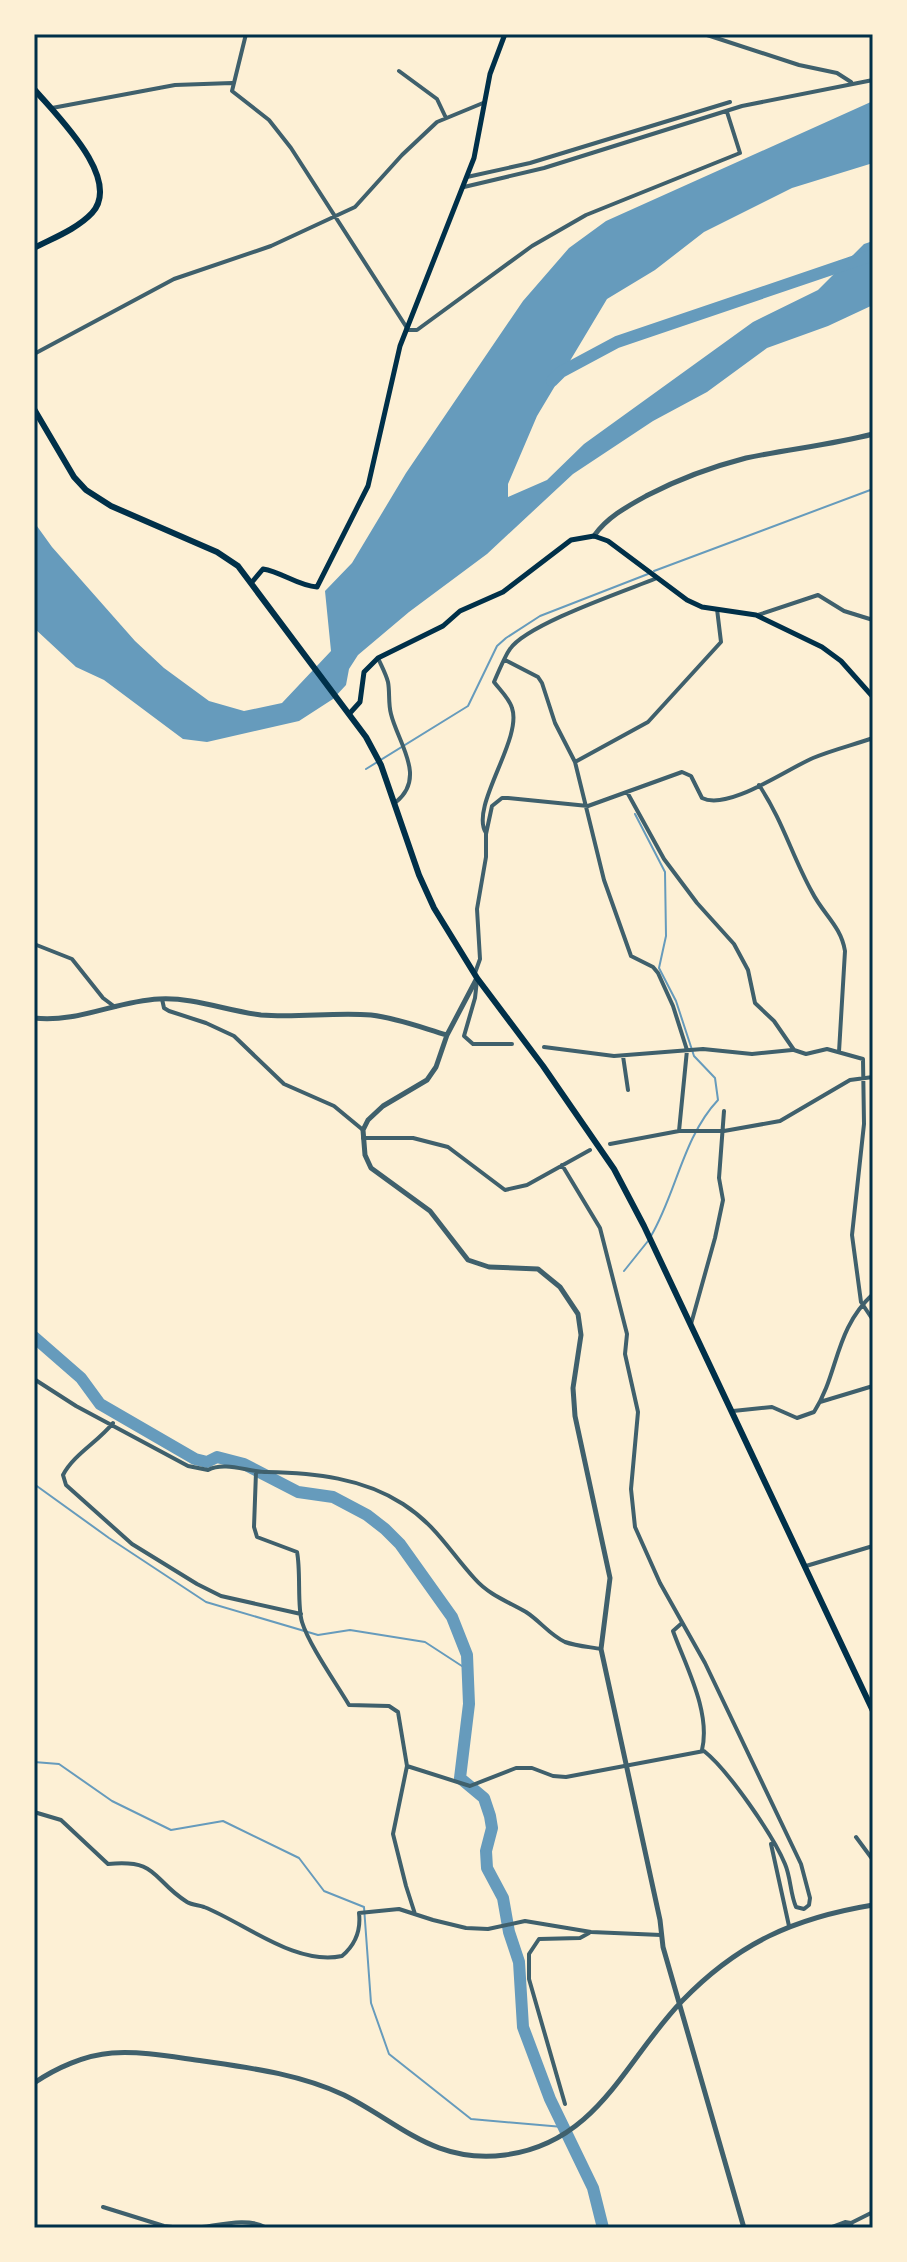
<svg xmlns="http://www.w3.org/2000/svg" width="907" height="2262" viewBox="0 0 907 2262" font-family="Barlow,sans-serif">
<rect width="100%" height="100%" fill="#fdf0d5"/>
<path fill="#669bbc" d="M873,101V163L792,188L704,232L655,270L607,299L537,416L508,484V497L547,480L584,444L753,322L818,290L864,244L873,241V305L828,326L767,348L707,392L653,421L573,474L487,554L409,612L358,655L349,669L346,685L333,699L299,721L207,742L183,739L104,680L76,667L34,628V522L52,547L135,641L164,668L209,701L244,711L282,703L331,651L325,591L352,563L406,473L523,301L569,248L606,221Z"/>
<g fill="none" stroke-linecap="round" stroke-linejoin="round">
<path stroke="#669bbc" stroke-width="2" d="M654,571L873,489
M366,769L468,706L497,646L506,638L540,616L648,574
M635,814L665,872L666,936L659,968L676,1001L694,1056L715,1078L718,1100C683,1137 676,1194 651,1236
M624,1271L648,1241
M34,1484L109,1538L206,1602L318,1635L350,1630L425,1642L468,1670
M34,1762L59,1764L112,1801L171,1830L223,1821L299,1858L324,1891L364,1907L371,2003L389,2054L471,2119L563,2127"/>
<path stroke="#669bbc" stroke-width="12" d="M552,381L561,372L617,342L873,255
M34,1337L81,1378L100,1404L195,1459L207,1462L217,1457L244,1464L298,1492L333,1497L367,1515L385,1529L400,1544L452,1617L467,1655L469,1704L460,1778L484,1798L490,1816L492,1828L486,1851L487,1868L503,1898L509,1932L519,1962L523,2027L550,2099L593,2188L603,2228"/>
<path stroke="#3f606c" stroke-width="4" d="M246,34L232,91L269,120L291,148L407,328
M704,34L799,65L837,73L851,82
M399,71L437,99L446,118
M52,108L175,85L232,83
M467,177L530,163L730,102
M464,187L544,168L742,106L873,80
M406,330H417L532,246L586,215L740,153L727,112
M34,354L174,279L271,246L355,207L402,155L437,122L483,103
M758,615L818,595L844,611L873,620
M378,658C381,665 386,674 388,682C390,692 388,703 391,714C398,743 427,777 396,802
M505,660L538,677L542,683L555,723L575,762L604,880L631,956L653,967L658,973L673,1006L687,1050L679,1131
M575,762L648,722L721,642L717,609
M759,785C783,821 792,856 812,892C823,914 841,926 845,951L839,1052
M627,792L664,859L697,903L734,944L748,970L755,1003L774,1021L794,1050L806,1054L827,1049L863,1059L864,1124L852,1235L861,1302L873,1320
M486,833C469,807 523,739 512,708C509,698 500,690 494,682C497,675 506,654 510,649C527,624 625,591 657,578
M34,944L72,959L103,998L115,1007
M475,973L480,959L477,909L486,857V834L492,806L502,798H508L588,806L682,772L691,776L702,798C728,811 787,769 813,758C832,750 853,745 873,738
M477,980L475,998L464,1036L473,1044H512
M162,999L164,1008L169,1011L206,1023L234,1036L284,1084L334,1106L363,1130
M544,1047L614,1056L703,1049L752,1054L792,1050
M623,1056L628,1090
M363,1138H413L448,1147L505,1190L527,1185L590,1150
M610,1144L679,1131H724L780,1121L850,1080L873,1077
M691,1324L715,1238L723,1200L719,1178L724,1111
M34,1379L76,1406L188,1466L208,1470C225,1461 248,1472 267,1472C315,1473 363,1478 403,1504C437,1526 450,1552 475,1579C489,1595 509,1602 526,1612C540,1621 550,1635 565,1642C576,1646 590,1647 601,1649
M820,1402L873,1386
M733,1411L772,1407L797,1418L814,1412C839,1373 834,1330 873,1294
M113,1423C98,1442 74,1454 63,1475L66,1485L132,1544L197,1584L221,1596L301,1614
M256,1472L254,1527L257,1537L297,1552C301,1571 297,1607 302,1622C309,1645 336,1683 349,1705L389,1706L398,1712L407,1766L393,1834L406,1886L415,1914
M806,1566L873,1546
M682,1623L673,1631C686,1667 711,1712 702,1750
M407,1766L470,1786L516,1768H532L553,1776L566,1777L704,1751C728,1770 773,1835 785,1864C791,1878 790,1893 796,1907L804,1909L809,1905L810,1898L801,1864L705,1663L660,1583L635,1527L631,1489L638,1412L625,1354L627,1334L600,1228L562,1165
M34,1812L61,1820L108,1864C159,1859 151,1879 187,1902C192,1905 198,1905 204,1907C245,1923 295,1966 342,1956C355,1945 361,1930 359,1913L399,1909L433,1920L466,1928L488,1929L525,1921L591,1932L661,1935
M856,1837L873,1860
M771,1844L789,1926
M565,2104L529,1979V1954L539,1939L580,1938L589,1933
M103,2207L164,2226L181,2228
M195,2228C217,2226 247,2216 267,2228
M829,2228L845,2222L851,2223L852,2228
M841,2228L873,2212"/>
<path stroke="#3f606c" stroke-width="5" d="M594,536C607,517 628,506 648,495C679,479 711,467 746,458C788,449 831,445 873,434
M477,978L447,1035L436,1067L427,1080L383,1106L368,1120L363,1130L365,1155L371,1168L430,1211L468,1260L489,1267L538,1269L560,1287L578,1314L581,1335L573,1388L575,1416L610,1578L601,1649L660,1920L663,1947L744,2228
M34,1018C78,1023 116,1001 159,999C194,997 227,1011 261,1015C298,1018 334,1012 371,1015C397,1018 423,1028 447,1035
M34,2083C56,2068 85,2055 112,2053C143,2051 173,2057 203,2061C251,2068 299,2074 344,2095C400,2123 434,2164 505,2155C598,2143 625,2060 682,2001C738,1943 794,1918 873,1905"/>
<path stroke="#003049" stroke-width="5" d="M252,582L263,569C282,572 298,586 317,587L368,486L400,346L474,158L490,74L505,34
M350,713L360,702L364,672L378,658L443,626L460,611L503,592L571,540L594,536L608,541L687,600L702,607L756,615L822,647L841,661L873,697"/>
<path stroke="#003049" stroke-width="6" d="M34,89C56,115 123,179 92,213C77,229 53,238 34,248
M34,409L74,477L86,490L111,506L217,552L238,566L366,737L381,765L419,875L434,908L477,978L543,1066L614,1169L644,1226L873,1711"/>
</g>
<rect width="907" height="2262" fill="none" stroke="#fdf0d5" stroke-width="72"/>
<rect x="36" y="36" width="835" height="2190" fill="none" stroke="#003049" stroke-width="3"/>
</svg>
